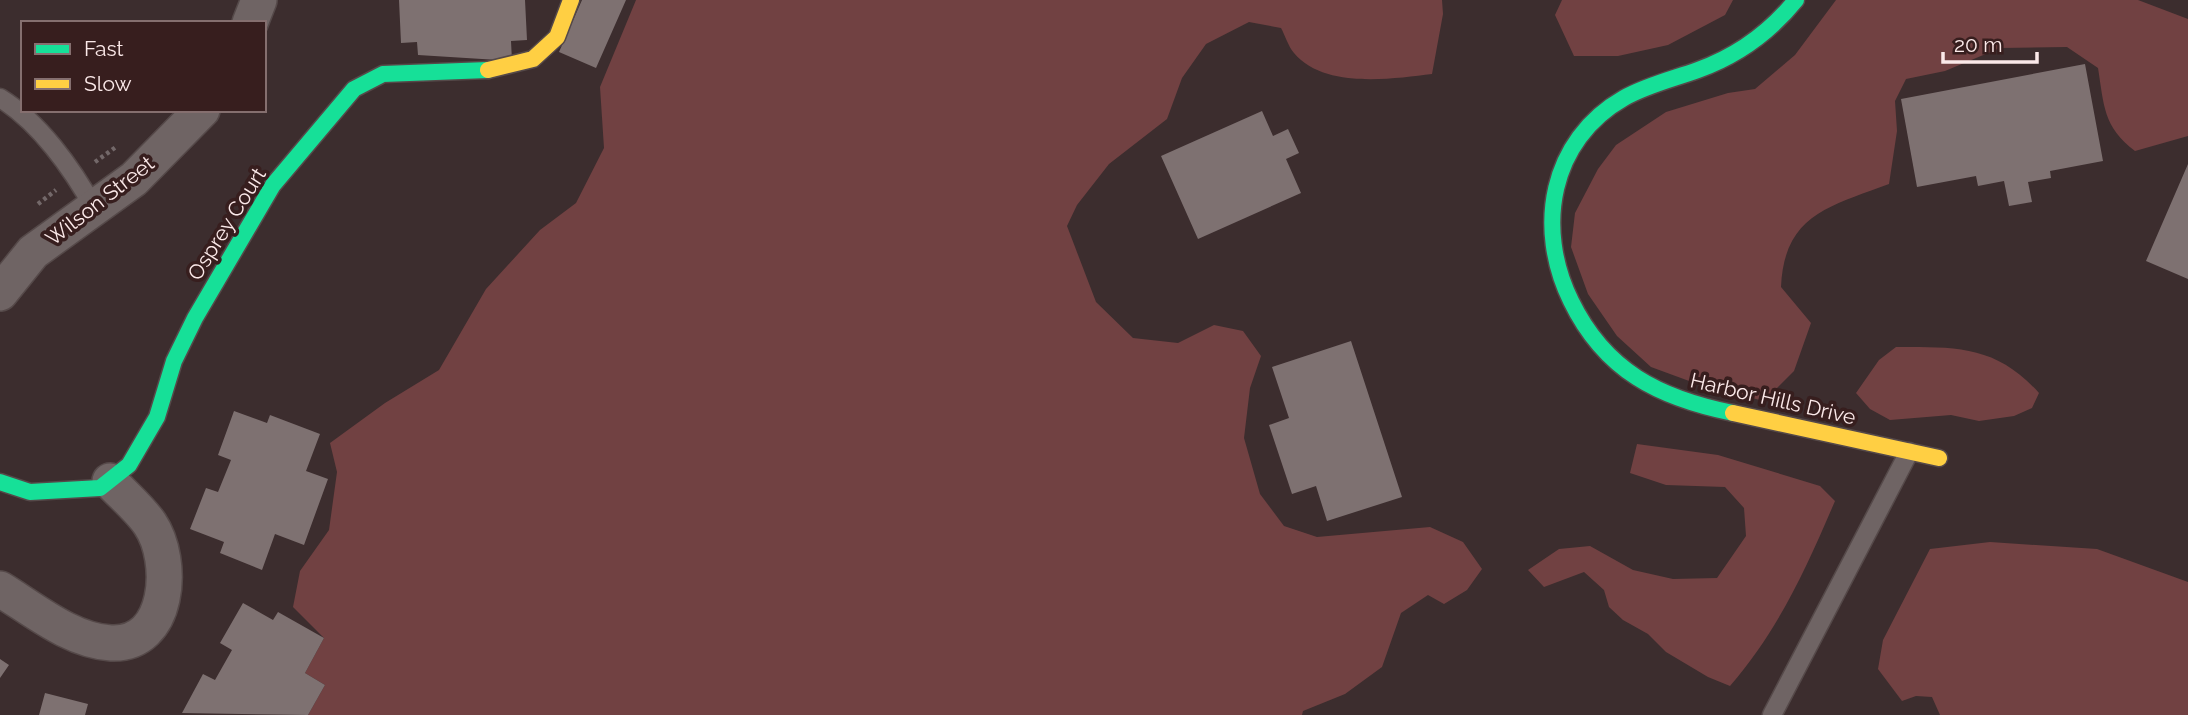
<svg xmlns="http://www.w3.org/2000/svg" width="2188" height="715" viewBox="0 0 2188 715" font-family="Raleway,sans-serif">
<rect width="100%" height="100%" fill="#3c2d2e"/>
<path fill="#714142" d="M636,0H1442L1443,14L1432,74C1391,79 1324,89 1294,53C1288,46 1285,35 1281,28L1249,22L1206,44L1182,78L1167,119L1109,164L1077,205L1067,226L1096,302L1133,338L1178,343L1214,325L1243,331L1261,356L1250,388L1244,438L1260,494L1284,526L1317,537L1430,527L1463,542L1482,569L1467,590L1444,604L1428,595L1401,613L1382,667L1345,694L1303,711L1302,715H308L325,685L305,673L324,638L293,607L300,571L329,530L337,472L330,443L385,403L439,370L486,289L540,230L576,203L604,148L600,87Z
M1562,0H1733L1725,15L1668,45L1618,56H1574L1555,15Z
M1836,0H2138L2188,19V136L2135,151C2103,127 2104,105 2098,68L2067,47L2000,48L1945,71L1906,79L1895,101L1897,131L1889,184C1831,206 1784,214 1781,287L1811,323L1794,371L1764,401L1700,385L1651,367L1617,336L1588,294L1571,247L1575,213L1598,169L1616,145L1666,112L1728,93L1755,89L1795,55Z
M1896,347C1956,347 1996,345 2039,393L2032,408L2014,416L1979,421L1951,415L1890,420L1870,409L1856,393L1879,360Z
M1637,444L1718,455L1820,486L1835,501C1806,569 1779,629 1730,686L1708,677L1666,652L1648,634L1623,620L1609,607L1604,590L1584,572L1544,587L1528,570L1559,549L1590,546L1633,570L1673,579L1717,578L1746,536L1744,508L1725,487L1666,485L1630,473Z
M1990,542L2097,549L2188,582V715H1940L1932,697L1916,696L1902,701L1878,669L1883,640L1930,549Z"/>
<path fill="#7e7171" d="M399,0H525L527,40L511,41L512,61L418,55L417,42L401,43Z
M582,0H626L596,68L559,52Z
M2085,64L2103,161L2050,171L2051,178L2028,182L2032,202L2009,206L2004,181L1978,186L1976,176L1917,187L1901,99Z
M1262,111L1273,136L1288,129L1299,153L1286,159L1301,193L1198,239L1161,156Z
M2188,164V279L2146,261Z
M1351,341L1402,497L1327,521L1316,486L1292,494L1269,425L1289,418L1272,367Z
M234,411L267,423L270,415L320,434L306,471L328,479L304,545L275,534L262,570L220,553L224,542L190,529L206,488L218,492L231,460L218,455Z
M243,603L273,620L278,612L324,638L305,673L325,685L308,715L182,713L203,674L215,680L232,650L220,643Z
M0,659L9,665L0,678Z
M45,693L88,704L85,715H39Z"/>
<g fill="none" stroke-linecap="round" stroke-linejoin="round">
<defs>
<path id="lane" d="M0,98C39,122 72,168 94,208
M1772,715L1909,452"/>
<path id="street" d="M250,23L259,0
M0,293L33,252L134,179L202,110
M0,589C33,609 71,641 111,643C170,646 175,561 150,524C140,509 123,495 110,481"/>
<path id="fast" d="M1733,413C1659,398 1605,371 1571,301C1535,228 1550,140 1624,98C1647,85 1673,79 1698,70C1737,56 1770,32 1796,0
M0,482L30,492L100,488L129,465L157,417L174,361L195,318L273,185L354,89L383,74L488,70"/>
<path id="slow" d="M488,70L533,59L557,37L571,0
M1733,413L1939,458"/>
</defs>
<use href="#lane" stroke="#554949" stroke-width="21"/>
<use href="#street" stroke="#554949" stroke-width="38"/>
<use href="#fast" stroke="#554949" stroke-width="19"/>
<use href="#slow" stroke="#554949" stroke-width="19"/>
<path stroke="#736869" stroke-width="4.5" stroke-dasharray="3.5 3.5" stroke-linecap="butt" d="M95,162L116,147
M38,204L56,190"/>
<use href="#lane" stroke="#6f6464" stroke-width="18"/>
<use href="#street" stroke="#6f6464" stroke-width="35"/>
<use href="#fast" stroke="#16e098" stroke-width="16"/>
<use href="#slow" stroke="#ffcf43" stroke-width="16"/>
</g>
<g text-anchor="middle" stroke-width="7" stroke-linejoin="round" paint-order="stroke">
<g font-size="21" fill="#fbe9e9" stroke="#371e1e">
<text transform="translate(100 201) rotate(-38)" y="7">Wilson Street</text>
<text transform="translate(227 224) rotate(-58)" y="7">Osprey Court</text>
<text transform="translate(1773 399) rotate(13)" y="7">Harbor Hills Drive</text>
</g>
</g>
<rect x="21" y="21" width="245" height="91" fill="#371e1e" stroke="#856f6f" stroke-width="2"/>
<rect x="35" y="44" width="35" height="10" fill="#16e098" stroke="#856f6f" stroke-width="2"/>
<text x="84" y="56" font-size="21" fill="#fbe9e9">Fast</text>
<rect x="35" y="79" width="35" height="10" fill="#ffcf43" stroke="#856f6f" stroke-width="2"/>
<text x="84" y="91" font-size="21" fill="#fbe9e9">Slow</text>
<path d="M1943 52v10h94v-10" fill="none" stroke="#fbe9e9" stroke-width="3.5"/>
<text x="1954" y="52" font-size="21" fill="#fbe9e9" stroke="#371e1e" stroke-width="5" paint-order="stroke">20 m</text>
</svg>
